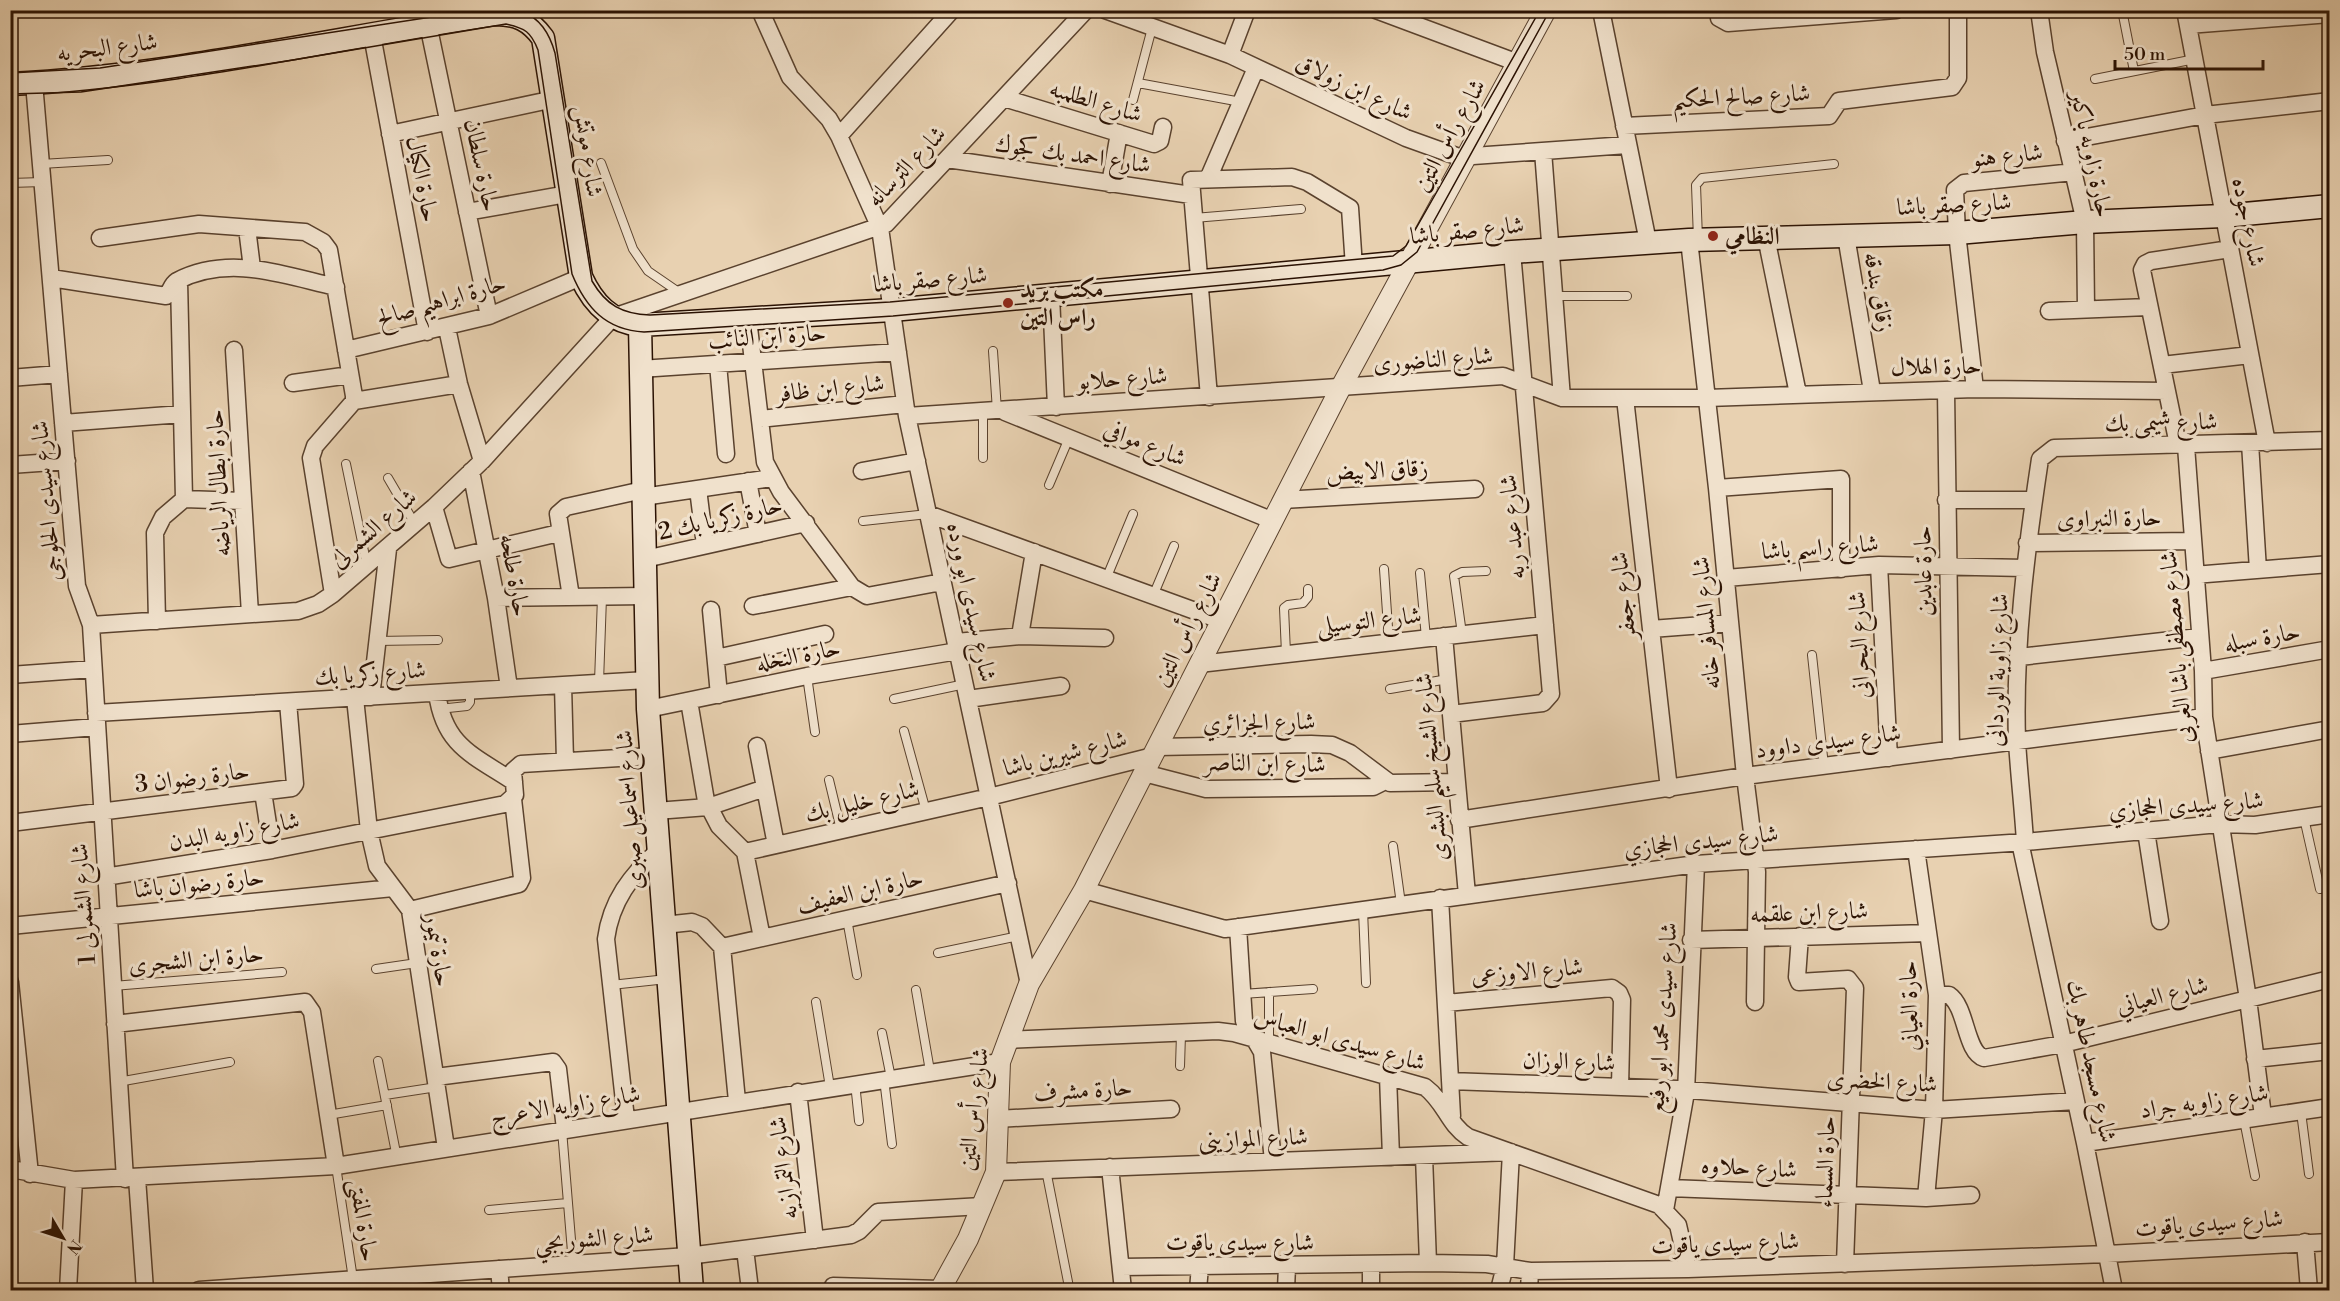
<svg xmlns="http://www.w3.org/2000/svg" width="2340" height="1301" viewBox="0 0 2340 1301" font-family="'Libre Bodoni',Amiri,serif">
<rect width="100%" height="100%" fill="#e8d1b1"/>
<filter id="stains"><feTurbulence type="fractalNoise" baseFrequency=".00333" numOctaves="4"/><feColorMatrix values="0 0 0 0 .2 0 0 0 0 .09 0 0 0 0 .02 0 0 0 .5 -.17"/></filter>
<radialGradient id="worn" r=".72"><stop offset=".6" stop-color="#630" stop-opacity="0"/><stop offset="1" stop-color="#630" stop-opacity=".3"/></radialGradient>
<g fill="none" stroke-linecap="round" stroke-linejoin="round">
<defs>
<path id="service" d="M2122,10L2134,71
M2095,79L2195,59
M1138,83L1241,102
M1133,100L1152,28
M601,163L633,249L648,271L680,293
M41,164L108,160
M10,183L43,182
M1194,218L1301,209
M1698,239L1696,185L1702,178L1834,164
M1554,296H1627
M993,351L997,411
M983,458V411
M346,464L367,566
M388,478L415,524
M1049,485L1069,438
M863,521L928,514
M1384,569L1389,642
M1420,573L1426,638
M1106,579L1133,514
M1153,596L1174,546
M1462,634L1454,576L1462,572L1486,571
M377,641L438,640
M1286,653L1284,608L1288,605L1303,603L1308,597V589
M1812,655L1824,766
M807,676L815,732
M599,682L602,597
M1390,689L1448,679
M894,699L965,684
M439,709L467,706L470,702V691
M904,731L926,811
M829,780L841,830
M2304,818L2320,889
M1393,846L1401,904
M1363,910L1366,983
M847,919L857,975
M938,953L1019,936
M376,969L417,963
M611,985L667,979
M113,986L282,972
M916,990L930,1071
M1242,994L1313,989
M816,1002L830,1087
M882,1033L891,1078
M1269,1043V992
M378,1061L397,1158
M1180,1066L1181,1034
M884,1079L892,1144
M118,1082L230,1062
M855,1083L859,1121
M385,1095L437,1087
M2301,1112L2309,1174
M328,1115L387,1105
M2244,1120L2255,1176
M562,1130L573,1264
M336,1166L353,1279
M1046,1170L1069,1287
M489,1210L568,1203"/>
<path id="minor" d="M760,10L790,77L829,119L839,136L880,228L907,416L1029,984
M1105,10L1230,55L1406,138L1459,157L1627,145
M1376,10L1518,63
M1601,10L1648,242
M1718,10L1719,18L1728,23L1896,10
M2039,10L2045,52L2085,222L2086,309
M2185,10L2267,443
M428,24L489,316
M2188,25L2330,14
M372,35L427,332
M1230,55L1247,10
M34,83L77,586L91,625L125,1179
M1004,98L1154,144L1160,141L1163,127
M1624,126L1829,116L1839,101L1952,87L1958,78V10
M390,134L554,99
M839,136L952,10
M2065,141L2205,115L2330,101
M1543,151L1562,398
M947,159L1191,195
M1208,179L1256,68
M1110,184L1119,133
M467,212L567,194
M247,228L252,268
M1846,236L1872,391
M1766,237L1798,394
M100,238L199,224L305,232L323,242L329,250L354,396V401L315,446L311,458L333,594
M1689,240L1717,488L1745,776L1757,872L1755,1002
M2230,249L2151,261L2145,264L2142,270L2176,435L2186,446L2203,671L2204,717L2248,999L2263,1116
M51,278L166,296C171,291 171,285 177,281C229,254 283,275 336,287
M1051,295L1056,407
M2049,311L2148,307
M748,319L765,462L781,492L852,587L867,596L942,582
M447,328L459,384L482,461
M234,350L250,614
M346,350L489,316L581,277
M718,364L726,454
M2162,365L2250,355
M640,369L898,352
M10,378L59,374
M293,383L350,375
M1975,389L1957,233L1955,190L1964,183L2074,172
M1946,391L1951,750
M1209,397L1191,180L1292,177L1307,182L1350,208L1354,267
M1625,398L1669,789
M354,401L459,384
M1005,412L1271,520
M907,416L1503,376L1562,398H1707L1975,389L2167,391
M760,419L905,404
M63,423L182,414
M2250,443L2258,570
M10,465L67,461
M471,471L496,598L509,688
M862,471L917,461
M748,481L758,534
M1717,488L1841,479V569
M698,489L705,545
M643,497L772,478
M184,499L243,501
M1282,500L1475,489
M1946,500H2033
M434,507L449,559L559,533
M928,514L1220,620
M2027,543L2192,541
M645,559L806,523
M1879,565L1889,758
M2194,575L2330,564
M1726,578L1879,565L2025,568
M571,597L558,514L566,507L643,490
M496,598L646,596
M753,606L852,587
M711,610L719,695
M157,621L155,533L163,517L184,499L179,281
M91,625L298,611L318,604L333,594L434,507L482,461L613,317L886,224L1086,10
M1651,629L1730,623
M1020,636L1034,552
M1444,636L1467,895
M956,642L1020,636L1105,638
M2019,657L2199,637
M716,658L825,634
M1199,664L1545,625
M2203,671L2330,649
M10,675L93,669
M563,685L565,761
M437,693C444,746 473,755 514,782
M371,697L388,549
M355,698L369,831L377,866L410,910L446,1148
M968,699L1061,686
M689,701L706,801L719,826L745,852L762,938
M648,709L807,676L958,651
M96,713L647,680
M1451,714L1543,703L1551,694L1512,252
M10,734L96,727
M757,746L776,845
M1157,747L1311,744L1332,745L1350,753L1390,783L1457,782
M2209,751L2330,729
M1144,773L1206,789L1373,787L1385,781
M263,792L272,850
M656,811L708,807L765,788
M1459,820L1745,776L2204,717
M10,823L292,788L295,784L288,702
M2146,831L2160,921
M2020,842L2085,1143L2114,1290
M2025,842C2023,808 2019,775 2017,741C2014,647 2026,552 2040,459L2054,448L2330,440
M1916,849L1937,995L1934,1110L1926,1198
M745,852L989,797L1153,756
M105,877L272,850L505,804L515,795L513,771L521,764L652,756
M1084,890L1225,929L1696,864L2025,842L2219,824L2255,825L2330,814
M1440,898L1452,1116
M410,910L519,884L522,878L513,799
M664,925L692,922L702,926L722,947L737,1101
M10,926L393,888
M1238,927L1244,1021L1262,1052L1273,1161
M1800,936L1797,977L1799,982L1848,979L1855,988L1845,1264
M1691,940L1928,933
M722,947L1008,883
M10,982L30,1174
M1937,995H1949C1967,1007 1965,1052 1984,1058L2063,1044L2330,979
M1446,1003L1612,988L1619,993L1622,1000L1620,1087
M115,1024L305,1002L312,1012L336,1166
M1007,1040L1218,1031L1234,1033L1425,1087C1445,1102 1448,1124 1468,1137L1659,1205L1678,1225L1688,1269
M2255,1059L2330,1051
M1388,1076L1391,1157
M436,1077L553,1062L558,1069L565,1129
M1450,1081L1677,1089L1934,1110L2076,1101
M798,1092L815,1240
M626,1119L606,939C611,901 631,875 659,850
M997,1119L1171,1109
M2085,1143L2330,1107
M1424,1156L1428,1263
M1110,1167L1123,1290
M10,1169L74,1180L336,1166L1000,1062
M996,1172L1511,1152L1505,1266L1499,1290
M137,1178L145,1290
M1669,1188L1926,1198L1971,1195
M1665,1210L1686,1092L1696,864
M2305,1242L2309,1290
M745,1249L750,1290
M1121,1267L1428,1263L1487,1264L1530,1271L1688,1269L2107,1254L2330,1242
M499,1269L501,1290
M833,1286L940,1289
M68,1290L74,1180
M199,1290L688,1256L851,1235L859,1231L878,1212L982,1206
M1198,1290L1200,1266
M1286,1290L1287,1266
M1371,1290V1266
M1529,1290L1530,1271"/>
<path id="tertiary" d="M940,1290L968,1239L996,1172L1000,1062L1029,984L1084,890L1340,389L1546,10"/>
<path id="secondary" d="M10,84C173,76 334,38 495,14C517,14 530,20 543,38L581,277C593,303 610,322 640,325L892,310L1512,252L1689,240L1957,233L2085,222L2223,216L2330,206
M640,325L648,709L692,1290"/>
</defs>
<use href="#service" stroke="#5a422e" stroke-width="10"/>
<use href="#minor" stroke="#5a422e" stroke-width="19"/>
<use href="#tertiary" stroke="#5a422e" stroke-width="22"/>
<use href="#secondary" stroke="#2b1203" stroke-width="25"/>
<use href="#service" stroke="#f0e1cc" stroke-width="8"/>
<use href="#minor" stroke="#f0e1cc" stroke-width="16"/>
<use href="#tertiary" stroke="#f0e1cc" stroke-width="20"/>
<use href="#secondary" stroke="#f0e1cc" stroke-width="22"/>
<path stroke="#2b1203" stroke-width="1.5" d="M521,10C540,19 549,32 555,53L592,281C606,305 622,314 650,315L890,302L1393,256L1406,246L1540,10
M10,73L100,68L477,10
M10,94L81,92L293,60L506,24C525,28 531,32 538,50L572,274C586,308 606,330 644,332L893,316L1383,270L1401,265L1417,252L1550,10"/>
</g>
<g fill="#8f2418" stroke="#f0e1cc" stroke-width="2">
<circle cx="1713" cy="236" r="6"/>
<circle cx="1008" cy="303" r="6"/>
</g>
<g text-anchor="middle" stroke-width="6" stroke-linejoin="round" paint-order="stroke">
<g font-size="24" fill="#2b1203" stroke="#f0e1cc">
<text transform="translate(107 47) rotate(-7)" y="8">شارع البحريه</text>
<text transform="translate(1354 87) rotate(25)" y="8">شارع ابن زولاق</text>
<text transform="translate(1741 96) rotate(-3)" y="8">شارع صالح الحكيم</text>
<text transform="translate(1096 101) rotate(17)" y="8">شارع الطلمبه</text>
<text transform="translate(1449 135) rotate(-61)" y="8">شارع رأس التين</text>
<text transform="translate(589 151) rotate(82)" y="8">شارع موتش</text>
<text transform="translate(1073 154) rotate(8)" y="8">شارع احمد بك كجوك</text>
<text transform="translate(2092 154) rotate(78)" y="8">حارة زاويه باكير</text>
<text transform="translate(2007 155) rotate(-6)" y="8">شارع هنو</text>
<text transform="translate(482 165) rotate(78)" y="8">حارة سلطان</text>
<text transform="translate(906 166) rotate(-46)" y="8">شارع الترسانه</text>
<text transform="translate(423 179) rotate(79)" y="8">حارة الكيال</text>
<text transform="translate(1954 204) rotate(-3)" y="8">شارع صقر باشا</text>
<text transform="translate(2249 222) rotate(79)" y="8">شارع جوده</text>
<text transform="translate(1467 230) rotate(-6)" y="8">شارع صقر باشا</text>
<text transform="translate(930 279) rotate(-5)" y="8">شارع صقر باشا</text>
<text transform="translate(1879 292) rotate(80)" y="8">زقاق بندقه</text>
<text transform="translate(441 300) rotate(-16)" y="8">حارة ابراهيم صالح</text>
<text transform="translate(767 336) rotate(-4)" y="8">حارة ابن النائب</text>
<text transform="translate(1433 359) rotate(-4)" y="8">شارع الناضورى</text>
<text transform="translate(1936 366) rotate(-1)" y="8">حارة الهلال</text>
<text transform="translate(1122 378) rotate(-4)" y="8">شارع حلابو</text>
<text transform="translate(830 388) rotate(-6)" y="8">شارع ابن ظافر</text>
<text transform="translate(2161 422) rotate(-1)" y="8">شارع شيمى بك</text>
<text transform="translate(1145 443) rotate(22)" y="8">شارع موافي</text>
<text transform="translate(1377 470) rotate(-3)" y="8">زقاق الابيض</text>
<text transform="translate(218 483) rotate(-93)" y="8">حارة ابطال الرياضه</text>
<text transform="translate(46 501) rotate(-95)" y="8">شارع سيدى الحلوجى</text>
<text transform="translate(720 518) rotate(-13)" y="8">حارة زكريا بك 2</text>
<text transform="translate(2109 518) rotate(-1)" y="8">حارة النبراوى</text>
<text transform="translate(1512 527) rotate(-95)" y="8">شارع عبد ربه</text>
<text transform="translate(373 528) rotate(-41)" y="8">شارع الشمرلى</text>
<text transform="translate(1820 547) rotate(-4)" y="8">شارع راسم باشا</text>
<text transform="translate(1923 571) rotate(-91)" y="8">حارة عابدين</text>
<text transform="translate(515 575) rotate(80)" y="8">حارة طلحه</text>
<text transform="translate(1623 596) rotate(-96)" y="8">شارع جعفر</text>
<text transform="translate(972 602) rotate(78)" y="8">شارع سيدى ابو ورده</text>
<text transform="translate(1369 620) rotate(-6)" y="8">شارع التوسيلى</text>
<text transform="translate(1706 623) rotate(-95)" y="8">شارع المسافر خانه</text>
<text transform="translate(1187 629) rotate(-63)" y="8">شارع رأس التين</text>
<text transform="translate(2262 637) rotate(-10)" y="8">حارة سبله</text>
<text transform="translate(1859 645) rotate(-93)" y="8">شارع البحرانى</text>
<text transform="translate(2176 647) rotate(-95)" y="8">شارع مصطفى باشا العربى</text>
<text transform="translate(798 655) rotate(-11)" y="8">حارة النخله</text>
<text transform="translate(1997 670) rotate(-88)" y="8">شارع زاوية الوردانى</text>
<text transform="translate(370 673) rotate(-4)" y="8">شارع زكريا بك</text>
<text transform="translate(1259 722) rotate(-1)" y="8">شارع الجزائري</text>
<text transform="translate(1828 741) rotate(-7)" y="8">شارع سيدى داوود</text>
<text transform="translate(1065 753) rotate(-14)" y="8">شارع شيرين باشا</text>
<text transform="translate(1265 763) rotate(1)" y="8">شارع ابن الناصر</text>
<text transform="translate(1431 767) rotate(-95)" y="8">شارع الشيخ سليم البشرى</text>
<text transform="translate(192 777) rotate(-7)" y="8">حارة رضوان 3</text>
<text transform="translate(862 801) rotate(-13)" y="8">شارع خليل بك</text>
<text transform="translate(2186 805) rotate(-4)" y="8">شارع سيدى الحجازي</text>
<text transform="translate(629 810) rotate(-94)" y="8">شارع اسماعيل صبرى</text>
<text transform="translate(234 831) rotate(-10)" y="8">شارع زاويه البدن</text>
<text transform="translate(1701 841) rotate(-6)" y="8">شارع سيدى الحجازي</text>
<text transform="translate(199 883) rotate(-6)" y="8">حارة رضوان باشا</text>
<text transform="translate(860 891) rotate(-13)" y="8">حارة ابن العفيف</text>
<text transform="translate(83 904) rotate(-94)" y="8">شارع الشمرلى 1</text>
<text transform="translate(1809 912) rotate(-2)" y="8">شارع ابن علقمه</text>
<text transform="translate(439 950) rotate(81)" y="8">حارة تيمور</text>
<text transform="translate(196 959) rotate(-5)" y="8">حارة ابن الشجرى</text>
<text transform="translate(1527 971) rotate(-5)" y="8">شارع الاوزعى</text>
<text transform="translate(2162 995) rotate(-14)" y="8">شارع العياني</text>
<text transform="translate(1909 1006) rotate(-92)" y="8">حارة العياني</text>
<text transform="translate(1662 1018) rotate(-86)" y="8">شارع سيدى محمد ابو رفيع</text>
<text transform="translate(1340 1039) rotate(16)" y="8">شارع سيدى ابو العباس</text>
<text transform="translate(1569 1061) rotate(2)" y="8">شارع الوزان</text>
<text transform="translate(2092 1061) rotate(78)" y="8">شارع مسجد طاهر بك</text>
<text transform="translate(1882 1081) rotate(3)" y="8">شارع الخضرى</text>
<text transform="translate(1083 1090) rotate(-4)" y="8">حارة مشرف</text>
<text transform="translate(2204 1101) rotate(-8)" y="8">شارع زاويه جراد</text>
<text transform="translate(565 1105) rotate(-9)" y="8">شارع زاويه الاعرج</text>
<text transform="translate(973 1109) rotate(-83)" y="8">شارع رأس التين</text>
<text transform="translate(1253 1138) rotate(-2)" y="8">شارع الموازينى</text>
<text transform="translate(1825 1162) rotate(-88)" y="8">حارة السماء</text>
<text transform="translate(1749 1167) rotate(3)" y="8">شارع حلاوه</text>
<text transform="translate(783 1168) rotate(-97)" y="8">شارع التمرازيه</text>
<text transform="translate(364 1220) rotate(81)" y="8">حارة المفتى</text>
<text transform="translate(2209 1223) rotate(-4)" y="8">شارع سيدى ياقوت</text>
<text transform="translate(594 1238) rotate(-4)" y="8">شارع الشوربجي</text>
<text x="1240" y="1250">شارع سيدى ياقوت</text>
<text transform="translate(1725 1243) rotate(-2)" y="8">شارع سيدى ياقوت</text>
</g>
<g font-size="24" font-weight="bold" fill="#2b1203" stroke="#f0e1cc" text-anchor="start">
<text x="1725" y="244">النظامي</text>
<text x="1020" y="297">مكتب بريد<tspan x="1020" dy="28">راس التين</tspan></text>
</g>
</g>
<rect width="2340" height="1301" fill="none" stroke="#e8d1b1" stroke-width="36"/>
<rect x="12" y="12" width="2316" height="1277" fill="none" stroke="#2b1203" stroke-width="3"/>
<rect x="18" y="18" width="2304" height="1265" fill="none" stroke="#2b1203" stroke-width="1.5"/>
<g transform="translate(63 1238) rotate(129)" stroke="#f0e1cc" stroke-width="4.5" paint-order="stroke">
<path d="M0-4.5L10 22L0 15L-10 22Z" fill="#2b1203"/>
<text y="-9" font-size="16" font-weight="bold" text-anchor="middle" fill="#2b1203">N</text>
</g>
<path d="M2115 60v9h148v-9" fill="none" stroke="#2b1203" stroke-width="3"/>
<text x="2124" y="60" font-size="18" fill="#2b1203" stroke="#f0e1cc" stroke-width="4.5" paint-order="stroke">50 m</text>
<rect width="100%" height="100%" filter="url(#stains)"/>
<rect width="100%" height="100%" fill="url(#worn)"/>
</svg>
